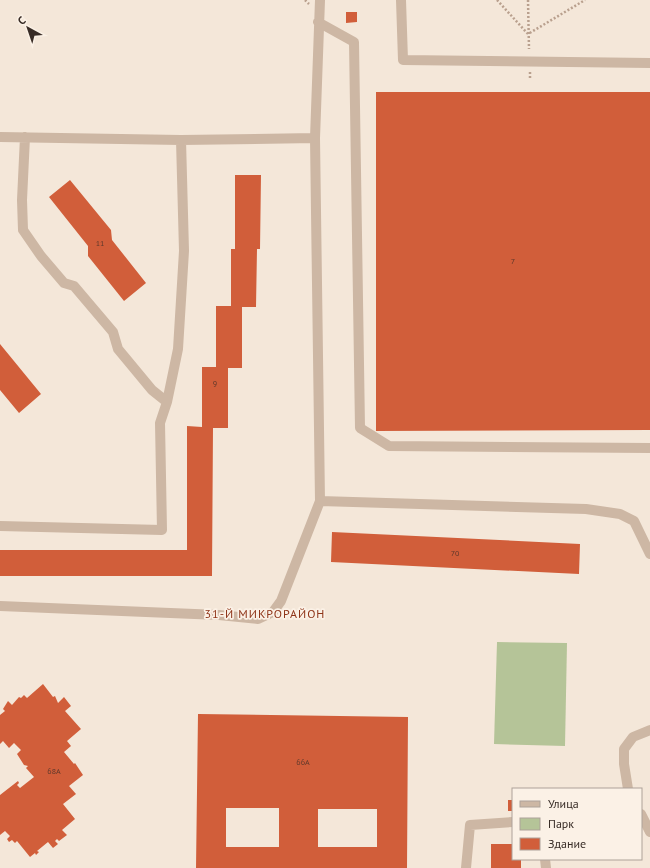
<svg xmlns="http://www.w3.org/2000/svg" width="650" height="868" viewBox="0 0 650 868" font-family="'PT Sans',sans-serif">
<rect width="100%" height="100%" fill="#f4e7d9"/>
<path fill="#b5c498" d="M497,642L567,643L565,746L494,744Z"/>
<path fill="#d15e3a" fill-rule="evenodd" d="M346,12H357V22L346,23Z
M376,92H650V430L376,431Z
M235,175H261L260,249H257L256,307H242V368H228V428H213L212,576H0V550H187V426L202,427V367H216V306H231V249H235Z
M70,180L111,230L112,240L146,283L124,301L88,256V246L49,197Z
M0,344L41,394L19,413L0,390Z
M332,532L580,544L579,574L331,562Z
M43,684L53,697L55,696L58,703L64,697L71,706L65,711L81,729L67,741L71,746L64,752L74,764L75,763L83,775L69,786L76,794L63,804L75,819L62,830L67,835L59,841L57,839L55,841L58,844L53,848L48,842L37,851L39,852L36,855L35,853L30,857L17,841L15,843L12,840L9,842L7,839L10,836L5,831L0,835V795L18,781L19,783L17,785L20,788L34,777L26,768L28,766L24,765L17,754L21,750L14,743L9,748L3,741L0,744V715L5,711L3,709L8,701L12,705L19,697L21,698L24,695L27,698Z
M198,714L408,717L407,868H196ZM226,808H279V847H226ZM318,809H377V847H318Z
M508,800H513V811H508Z
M491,844H513V859H521V868H491Z"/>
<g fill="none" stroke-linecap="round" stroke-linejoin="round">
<path stroke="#b9a08e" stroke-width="2.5" stroke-dasharray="2 2" stroke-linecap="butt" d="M305,0L309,4
M497,0L528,34L585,0
M528,0L529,49
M530,72V79"/>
<path stroke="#cdb7a4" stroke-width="10" d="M401,0L403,60L650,63
M318,22L354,42L360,428L389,446L650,448
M0,137L181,140L315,138
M25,137L22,200L23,230L41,256L64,283L74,286L113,332L118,349L152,390L167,402
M320,501L586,509L620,514L634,521L650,554
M0,526L162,530L160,423L167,402L178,349L184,251L181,140
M0,606L219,615L258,619L273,612L281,601L320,501L315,138L320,0
M628,789L624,764V749L633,737L650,730
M641,814L650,832
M545,859L546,868
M466,868L470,825L513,822"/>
</g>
<g text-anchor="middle" stroke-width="3.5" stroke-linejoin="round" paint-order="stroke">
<g font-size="8" fill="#5e382b">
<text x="100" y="246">11</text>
<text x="513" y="264">7</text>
<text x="215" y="386">9</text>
<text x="455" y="556">70</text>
<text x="303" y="765">66А</text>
<text x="54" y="774">68А</text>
</g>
<g font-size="12" letter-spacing="1" fill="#8e3418" stroke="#fbf1e6">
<text x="265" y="618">31-Й МИКРОРАЙОН</text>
</g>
</g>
<rect x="512" y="788" width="130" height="72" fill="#fbf1e6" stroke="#ada299"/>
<rect x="520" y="801" width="20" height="6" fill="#cdb7a4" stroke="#ada299"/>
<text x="548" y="808" font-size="12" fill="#382c26">Улица</text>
<rect x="520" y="818" width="20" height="12" fill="#b5c498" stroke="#ada299"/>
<text x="548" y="828" font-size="12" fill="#382c26">Парк</text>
<rect x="520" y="838" width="20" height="12" fill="#d15e3a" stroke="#ada299"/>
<text x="548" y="848" font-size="12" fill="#382c26">Здание</text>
<g transform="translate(28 28) rotate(320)" stroke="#fbf1e6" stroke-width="3" paint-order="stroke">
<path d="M0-3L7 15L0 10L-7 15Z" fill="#382c26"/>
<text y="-6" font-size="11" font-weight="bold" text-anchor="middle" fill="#382c26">С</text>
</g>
</svg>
